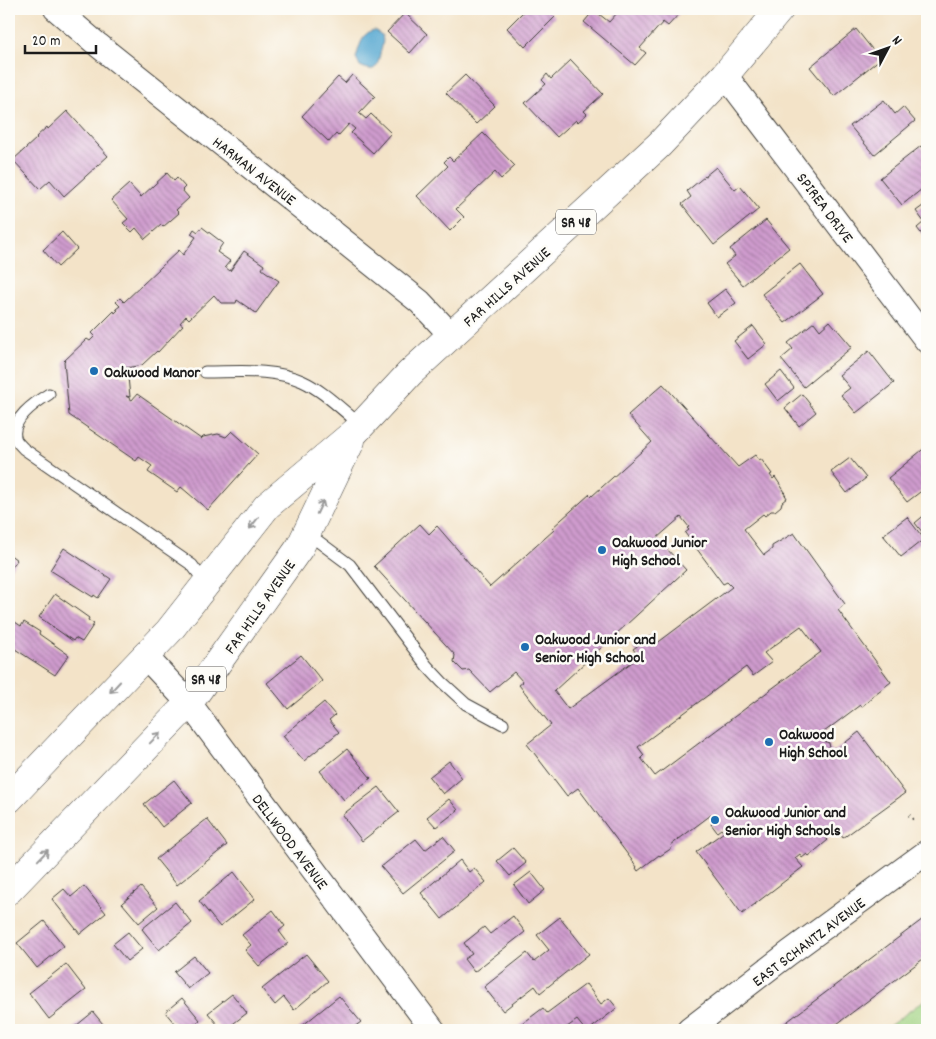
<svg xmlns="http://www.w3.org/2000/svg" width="936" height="1039" viewBox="0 0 936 1039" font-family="Dekko,sans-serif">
<defs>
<pattern id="building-back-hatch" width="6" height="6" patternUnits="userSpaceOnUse" patternTransform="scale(1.25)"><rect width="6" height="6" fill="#cf9bce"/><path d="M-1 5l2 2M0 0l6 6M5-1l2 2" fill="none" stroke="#a77ea6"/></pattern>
</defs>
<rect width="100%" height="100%" fill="#fdfcf7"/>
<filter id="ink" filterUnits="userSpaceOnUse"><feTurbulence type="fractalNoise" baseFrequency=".02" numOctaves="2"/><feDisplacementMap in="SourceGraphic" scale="10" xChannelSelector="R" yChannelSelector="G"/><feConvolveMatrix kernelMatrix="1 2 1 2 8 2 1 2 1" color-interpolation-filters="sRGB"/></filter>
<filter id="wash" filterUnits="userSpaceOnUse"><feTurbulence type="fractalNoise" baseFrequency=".0096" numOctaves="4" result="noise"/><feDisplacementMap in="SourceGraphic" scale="20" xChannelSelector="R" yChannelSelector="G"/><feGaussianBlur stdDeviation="1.12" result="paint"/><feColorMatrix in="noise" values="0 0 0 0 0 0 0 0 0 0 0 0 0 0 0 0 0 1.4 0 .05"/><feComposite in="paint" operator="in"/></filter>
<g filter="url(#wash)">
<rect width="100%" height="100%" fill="#f3e3c8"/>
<path fill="#a1d383" stroke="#5e7850" d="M927,998V1030H884Z"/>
<path fill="#56a8d1" stroke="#396276" d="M374,30L382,35C384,42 382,47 380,54C377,69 375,73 360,66L356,58C359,48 362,32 374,30Z"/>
<g id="blocks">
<path fill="url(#building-back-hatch)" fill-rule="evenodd" d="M526,9H547L555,17L525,47L507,28Z
M615,9H672L679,14L668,26L663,22L640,48L646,53L635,65L584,22L594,10L609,22L618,12Z
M916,9H927V21Z
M405,13L427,34L410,53L387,32Z
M856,29L880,59L834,96L810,67Z
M571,60L603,94L584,111L587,114L578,122L576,120L557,137L525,103L546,84L542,80L547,74L551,79Z
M352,75L375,96L359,113L366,119L371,114L391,133L373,153L351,133L355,129L349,124L338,136L336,134L329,142L302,116L338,77L345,83Z
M465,75L495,106L476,124L446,93Z
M884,100L895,114L903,107L915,121L874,155L850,126Z
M67,111L108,156L64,196L50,180L40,189L13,160L37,138L36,137L47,127L48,129Z
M483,133L515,166L501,179L495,172L456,209L464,217L450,231L417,196L448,166L444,162L449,157L453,161Z
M921,146L927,154V185L902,205L880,178Z
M716,167L735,190L740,186L759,209L714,245L682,204L691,197L687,191Z
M167,173L174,181L177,178L185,187L182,190L189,198L176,210L179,213L163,227L161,225L145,239L136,228L132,232L123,223L128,219L111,200L129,184L141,197Z
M927,203V241L917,228L924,222L916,211Z
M766,220L789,248L743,285L725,264L735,256L730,249Z
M202,227L223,243L217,252L230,261L225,267L230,271L244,251L264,265L262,269L279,281L256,313L237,300L236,303H221L214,295L189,319L186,316L180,323L183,325L158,352L157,351L142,365L126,368L121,373V377H128L130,397L126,396L132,400L137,394L201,439L203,437L218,434L226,437L232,431L258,454L208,510L181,487L177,492L148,472L152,466L139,457L136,461L69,415L64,361L87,339L90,341L95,336L92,333L114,311L115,313L118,310L116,309L120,306L116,302L120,298L124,302L179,250L183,255L196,237L191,234L194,229L198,232Z
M62,232L77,249L58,267L43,250Z
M800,264L823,294L785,323L762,294Z
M725,289L736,303L717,317L707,303Z
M830,321L852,347L804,387L781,359L793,349L788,343L814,322L820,330Z
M753,326L767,344L748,359L734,341Z
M869,351L894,383L856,413L841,395L850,388L839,375Z
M781,371L794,388L778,401L765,384Z
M663,384L738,467L755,455L759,460L761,459L772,474L770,475L773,479L775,477L785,492L784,493L787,498L782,502L781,506L775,511H771L765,516L763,514L744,529L764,555L772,549V546L794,533L845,604L838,610L891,682L871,697L872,698L861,707L860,705L820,735L824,741L829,743L830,748L833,752L859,732L905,793L843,838L835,827L832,829L831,831L833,833L826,838L828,840L809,856L807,854L802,858L800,854L795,858L803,867L742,914L696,852L724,832L721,829L717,832L711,824L715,820L711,815L671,845L672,848L660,856L659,855L638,871L636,868L637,867L578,788L567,796L527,744L551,725L519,685L523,682L514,672L490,692L469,670L463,671L454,662L455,655L374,566L420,524L429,534L437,526L490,587L554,530L552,528L590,494L592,496L652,442L628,415ZM681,517L689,527L687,528L689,530L685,533L723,584L727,582L732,587L656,644L651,636L633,649L639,657L568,709L554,691L686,570L657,538ZM801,626L821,652L655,776L641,758L644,755L638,747L746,667L753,676L772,662L764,653Z
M802,394L816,412L799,426L785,408Z
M927,446V494L924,489L907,502L888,478Z
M850,458L866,478L847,493L831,472Z
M927,513V538L915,523Z
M907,517L924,539L901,557L883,535Z
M64,548L111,579L98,598L94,595L93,597L50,570Z
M9,554L17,560L9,571Z
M55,594L89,618L88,620L94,624L82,642L75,638L73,641L39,617Z
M9,618L21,626L24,622L40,632L39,634L69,655L55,675L15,649L9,659Z
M301,655L322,681L288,709L267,683Z
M324,702L335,715L329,720L339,732L304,761L283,736Z
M347,749L371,778L344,800L320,771Z
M449,761L462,778L443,794L429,777Z
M174,780L192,803L162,827L144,804Z
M379,787L399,812L362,841L342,815Z
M449,799L458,810L436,827L427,817Z
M207,819L227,845L177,885L156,859Z
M443,836L455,851L403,893L381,867L416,839L425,850Z
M513,848L526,863L510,876L497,861Z
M460,860L469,872L474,868L486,882L442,919L421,893Z
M234,872L255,899L220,927L199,901Z
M531,872L545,890L528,904L514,885Z
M84,886L106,913L80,934L52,899L64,889L71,897Z
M141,887L158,907L139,923L122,903Z
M175,902L192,923L159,950L142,929Z
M273,910L285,926L279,931L288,943L259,966L245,950L251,945L242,935Z
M513,916L525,932L474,972L464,959L472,954L464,943L484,927L490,934Z
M927,916V956L829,1030H776Z
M560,917L589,954L540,993L535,986L503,1011L484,987L527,953L534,962L549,950L537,935Z
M44,921L64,946L37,968L17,943Z
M128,932L142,949L127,961L113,944Z
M306,954L328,981L294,1010L284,997L275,1005L262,989Z
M194,956L208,973L188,989L174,972Z
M66,964L86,990L49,1019L29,993Z
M586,984L601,1004L609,998L617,1008L589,1030H585L577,1020L563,1030H514L543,1008L547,1013Z
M232,994L247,1013L225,1030H222L208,1013Z
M339,996L361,1022L350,1030H297Z
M182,998L200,1020L187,1030H180L165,1012Z
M93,1012L108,1030H71Z"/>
</g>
</g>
<g filter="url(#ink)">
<use href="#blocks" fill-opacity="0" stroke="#3c3a36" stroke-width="1"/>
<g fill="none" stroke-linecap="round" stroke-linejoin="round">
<defs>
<path id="lane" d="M205,372C236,372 273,368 302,381C324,391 342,410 361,425
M49,394C36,402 8,420 16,440C18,443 22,447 24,449L192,565L206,584
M307,533L350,565L427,666L442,682L466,704L503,724"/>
<path id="street" d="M56,9L98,45L420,302L451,335
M725,75L927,341
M145,656L189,703L433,1030
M689,1030L789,953L927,852"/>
<path id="primary" d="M9,799L169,631L267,506L355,432L410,373L659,145L725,75L780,9
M9,890L189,703L300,547L351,441"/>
</defs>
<use href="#lane" stroke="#3c3a36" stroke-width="13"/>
<use href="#street" stroke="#3c3a36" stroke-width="26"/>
<use href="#primary" stroke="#3c3a36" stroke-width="29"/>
<path stroke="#3c3a36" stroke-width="3" stroke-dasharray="1 4" stroke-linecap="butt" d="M909,815L914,820"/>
<use href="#lane" stroke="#fff" stroke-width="11"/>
<use href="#street" stroke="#fff" stroke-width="24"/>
<use href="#primary" stroke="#fff" stroke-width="28"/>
</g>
<defs><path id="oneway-shaft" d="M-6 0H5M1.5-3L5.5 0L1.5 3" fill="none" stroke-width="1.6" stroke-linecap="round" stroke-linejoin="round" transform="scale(1.25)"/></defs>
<g stroke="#999">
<use href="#oneway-shaft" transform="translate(320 507) rotate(-65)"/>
<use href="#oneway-shaft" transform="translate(254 523) rotate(128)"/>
<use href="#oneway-shaft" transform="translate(115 687) rotate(133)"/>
<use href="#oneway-shaft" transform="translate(155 738) rotate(-46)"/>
<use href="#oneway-shaft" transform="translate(43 855) rotate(-46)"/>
</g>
</g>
<g fill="#1f6fb2" stroke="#fdfcf7" stroke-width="2">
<circle cx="94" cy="371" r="5"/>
<circle cx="602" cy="550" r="5"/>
<circle cx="525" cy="647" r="5"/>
<circle cx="769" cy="742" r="5"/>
<circle cx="715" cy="820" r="5"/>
</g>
<g text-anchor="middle" stroke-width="5" stroke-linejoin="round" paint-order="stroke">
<g fill="#fdfcf7" stroke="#605f5e" stroke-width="1">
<rect x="556" y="209.5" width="40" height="25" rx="4"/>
<rect x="186" y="666.5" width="40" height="25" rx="4"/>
</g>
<g font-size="15" font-weight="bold" fill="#1c1c1c">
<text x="576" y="227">SR 48</text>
<text x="206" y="684">SR 48</text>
</g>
<g font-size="16" fill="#1c1c1c" stroke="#fdfcf7">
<text transform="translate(255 170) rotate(38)" y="6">HARMAN AVENUE</text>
<text transform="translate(826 207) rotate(53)" y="6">SPIREA DRIVE</text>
<text transform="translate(506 286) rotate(-42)" y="6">FAR HILLS AVENUE</text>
<text transform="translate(259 606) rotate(-55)" y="6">FAR HILLS AVENUE</text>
<text transform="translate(291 841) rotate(53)" y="6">DELLWOOD AVENUE</text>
<text transform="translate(808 941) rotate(-37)" y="6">EAST SCHANTZ AVENUE</text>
</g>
<g font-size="16" font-weight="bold" fill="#1c1c1c" stroke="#fdfcf7" text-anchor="start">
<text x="104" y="377">Oakwood Manor</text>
<text x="612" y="547">Oakwood Junior<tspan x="612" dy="18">High School</tspan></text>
<text x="535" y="644">Oakwood Junior and<tspan x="535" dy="18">Senior High School</tspan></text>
<text x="779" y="739">Oakwood<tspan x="779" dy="18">High School</tspan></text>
<text x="725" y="817">Oakwood Junior and<tspan x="725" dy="18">Senior High Schools</tspan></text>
</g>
</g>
<rect width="936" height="1039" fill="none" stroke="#fdfcf7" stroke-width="30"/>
<g transform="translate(888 48) rotate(49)" stroke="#fdfcf7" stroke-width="4" paint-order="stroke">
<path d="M0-4L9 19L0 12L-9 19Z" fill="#1c1c1c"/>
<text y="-8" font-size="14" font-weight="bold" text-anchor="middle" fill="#1c1c1c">N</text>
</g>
<path d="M25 45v8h71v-8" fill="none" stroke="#1c1c1c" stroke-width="2.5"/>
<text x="32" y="45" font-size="15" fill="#1c1c1c" stroke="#fdfcf7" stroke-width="4" paint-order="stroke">20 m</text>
</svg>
